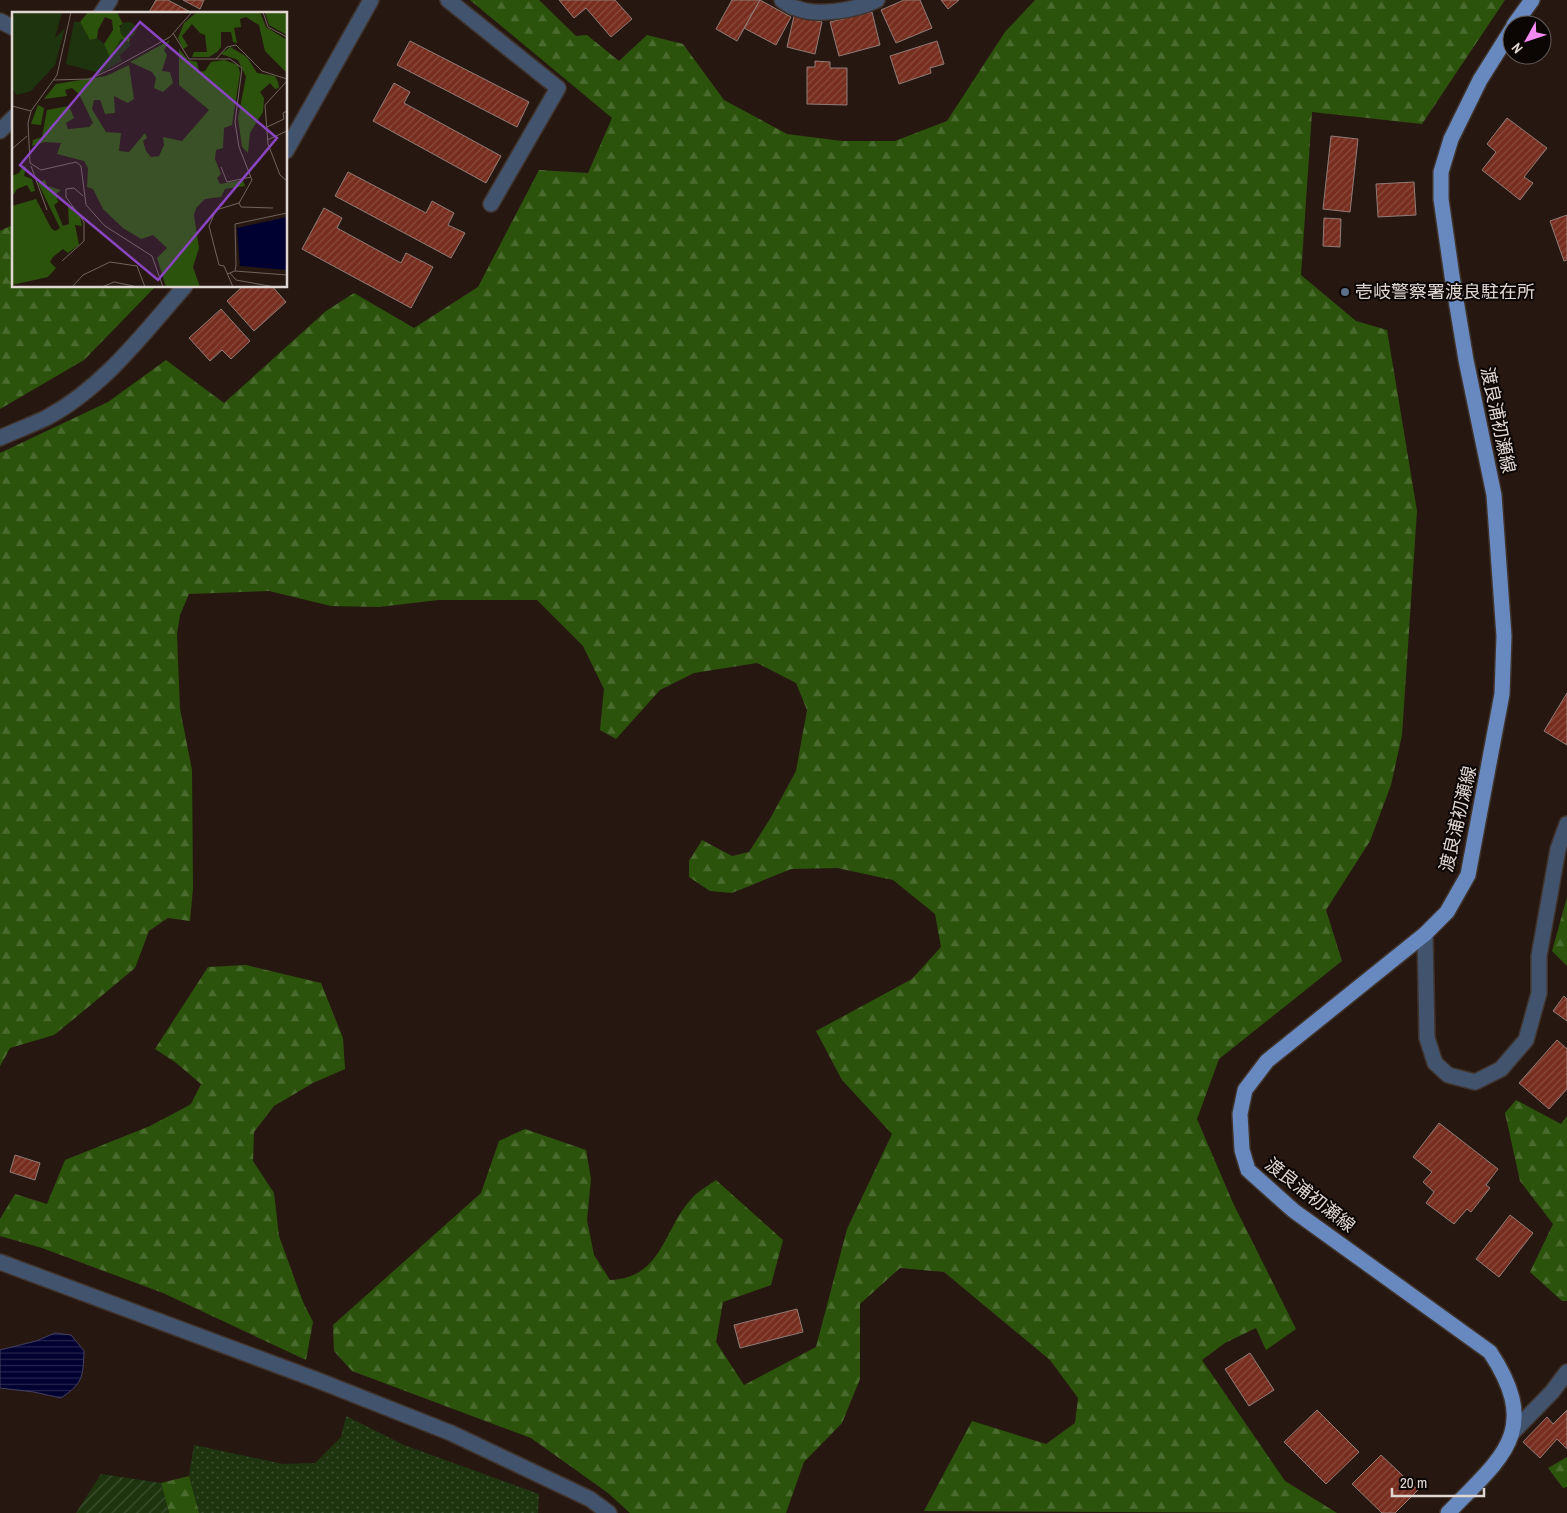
<svg xmlns="http://www.w3.org/2000/svg" width="1567" height="1513" viewBox="0 0 1567 1513" font-family="'Archivo Narrow','Noto Sans JP',sans-serif">
<defs>
<pattern id="grass-dots" width="8" height="8" patternUnits="userSpaceOnUse" patternTransform="scale(1.25)"><rect width="8" height="8" fill="#1e340f"/><path d="M2 2h.1M6 6h.1" fill="none" stroke="#3e5131" stroke-width="1.8" stroke-linecap="round"/></pattern>
<pattern id="forest-firs" width="22" height="20" patternUnits="userSpaceOnUse" patternTransform="scale(1.25)"><rect width="22" height="20" fill="#2c530c"/><path d="M5 1l3.5 6h-7zM16 11l3.5 6h-7z" fill="#4a6b2e"/></pattern>
<pattern id="garden-furrows" width="10" height="10" patternUnits="userSpaceOnUse" patternTransform="scale(1.25)"><rect width="10" height="10" fill="#1e340f"/><path d="M-1 1l2-2M0 10L10 0M9 11l2-2" fill="none" stroke="#3e5131"/></pattern>
<pattern id="water-rules" width="6" height="5" patternUnits="userSpaceOnUse" patternTransform="scale(1.25)"><rect width="6" height="5" fill="#000031"/><path d="M0 2.5h6" fill="none" stroke="#25244e"/></pattern>
<pattern id="building-hatch" width="6" height="6" patternUnits="userSpaceOnUse" patternTransform="scale(1.25)"><rect width="6" height="6" fill="#772e1f"/><path d="M-1 1l2-2M0 6l6-6M5 7l2-2" fill="none" stroke="#8a4c3f"/></pattern>
</defs>
<rect width="100%" height="100%" fill="#261811"/>
<path fill="url(#grass-dots)" d="M346,1416L404,1445L539,1494L538,1513H199L189,1476L194,1445L283,1464L315,1463L341,1437Z"/>
<path fill="url(#forest-firs)" d="M470,0H539L576,36L587,35L619,61L647,35L683,44L724,100L787,134L842,141H895L947,121L1005,32L1035,0H1505L1422,124L1312,112L1301,275L1356,321L1387,330L1417,511L1402,735L1391,785L1370,841L1326,910L1342,961L1219,1059L1197,1119L1233,1203L1296,1329L1266,1350L1256,1328L1225,1343L1202,1360L1285,1481L1337,1513L924,1511L972,1421L1046,1444L1075,1423L1078,1398L1050,1360L944,1272L900,1268L860,1304V1379L842,1423L804,1462L786,1513H630L608,1493L531,1438L352,1371L334,1351L333,1325L481,1193L499,1141L525,1129L586,1150L591,1179L587,1220L594,1255L610,1280C664,1278 663,1227 694,1196C700,1190 709,1185 716,1180L783,1240L771,1285L723,1302L716,1342L744,1385L816,1347L847,1229L892,1134L842,1080L816,1031L912,979L941,947L935,914L893,880L837,868L791,869L732,893L710,891L689,877V861L702,840L732,856L749,852L770,819L796,771L807,710L796,683L757,663L694,673L660,690L616,739L600,730L604,689L583,646L537,600H438L379,607L331,606L269,591L189,594L180,615L177,634L180,709L192,770L193,888L190,921L168,918L149,931L135,968L81,1013L54,1035L10,1048L0,1066V453L108,402L166,360L224,403L326,311L354,293L414,328L478,287L539,170L588,173L612,118Z
M14,224V286H156L84,360L0,409V231Z
M1567,897V966L1552,951Z
M246,965L321,983L343,1038L345,1069L313,1083L274,1106L254,1132L253,1161L274,1193L279,1236L303,1302L313,1322L306,1360L163,1293L42,1248L0,1236V1219L15,1194L47,1204L65,1160L150,1126L184,1108L191,1104L201,1084L175,1062L155,1049L208,967Z
M1516,1100L1561,1124L1567,1116V1301H1562L1530,1272L1553,1224L1520,1181L1505,1113Z
M1567,1457V1487L1563,1488L1548,1468Z
M189,1476L199,1513H169L161,1483Z"/>
<path fill="url(#garden-furrows)" d="M101,1474L161,1483L169,1513H76Z"/>
<path fill="url(#water-rules)" stroke="#444061" d="M55,1333L71,1335L84,1351C83,1377 83,1383 61,1398L34,1392L0,1388V1350L36,1341Z"/>
<path fill="url(#building-hatch)" stroke="#917c78" d="M156,0H168L194,14H148Z
M183,0H204L200,9Z
M559,0H615L632,19L611,37L586,8L574,18Z
M732,0H760L737,41L716,29Z
M760,0L791,17L776,45L744,28Z
M904,0H920L932,28L896,43L881,10Z
M941,0H959L948,9Z
M872,12L880,45L839,56L830,22Z
M794,16L822,22L815,54L787,47Z
M410,41L529,102L517,127L397,65Z
M937,41L944,64L930,68L931,73L899,84L890,56Z
M815,61L830,62V68H847V105L807,104V67H815Z
M394,83L410,92L404,103L501,156L486,183L373,121Z
M1507,118L1547,148L1524,177L1533,183L1520,200L1482,170L1496,152L1487,144Z
M1331,136L1358,139L1350,212L1323,209Z
M348,172L426,213L432,201L454,213L448,225L465,233L451,258L335,196Z
M1414,182L1416,215L1378,217L1376,184Z
M324,208L342,218L337,228L401,263L406,253L433,267L411,308L302,249Z
M1567,215V260L1564,261L1550,221Z
M1324,218L1341,219L1340,247L1323,246Z
M243,286H272L286,302L254,331L227,301Z
M221,309L250,341L231,359L222,350L210,361L189,338Z
M1567,693V745L1544,731Z
M1564,996L1567,999V1021L1553,1011Z
M1557,1040L1567,1049V1089L1549,1109L1519,1083Z
M1439,1123L1498,1169L1486,1185L1490,1188L1471,1212L1467,1209L1454,1224L1426,1203L1434,1192L1423,1182L1432,1172L1413,1157Z
M15,1155L40,1163L35,1180L10,1172Z
M1510,1215L1533,1233L1499,1277L1476,1259Z
M797,1309L803,1332L740,1348L734,1325Z
M1250,1353L1274,1390L1249,1406L1225,1369Z
M1317,1410L1359,1452L1326,1484L1284,1442Z
M1567,1410V1449L1557,1439L1540,1458L1523,1442L1547,1417L1553,1424Z
M1381,1455L1418,1490L1395,1513H1382L1352,1484Z"/>
<g fill="none" stroke-linecap="round" stroke-linejoin="round">
<defs>
<path id="minor" d="M448,0L558,88L491,204
M782,0C786,3 791,7 796,8C817,17 857,10 877,0
M101,14L110,0
M0,21L14,28
M0,131L14,117
M286,151L371,0
M0,438C15,431 31,425 46,418C103,388 144,333 185,286
M1425,934L1427,1038L1435,1063L1448,1075L1475,1082L1501,1069L1526,1040L1539,993V956L1558,849L1567,824
M0,1262L317,1380L451,1433L590,1499L609,1513
M1512,1433L1552,1392L1567,1372"/>
<path id="major" d="M1514,25L1532,0
M1448,1513C1502,1457 1542,1431 1490,1352L1294,1211L1248,1170L1242,1150L1240,1114L1245,1090L1267,1061L1425,934L1447,912L1468,875L1502,694L1504,636L1494,495L1466,360L1452,276L1441,199V172L1451,139L1480,80L1512,29"/>
</defs>
<use href="#minor" stroke="#40332c" stroke-width="18"/>
<use href="#major" stroke="#40332c" stroke-width="18"/>
<use href="#minor" stroke="#42536d" stroke-width="15"/>
<use href="#major" stroke="#6789bf" stroke-width="15"/>
</g>
<circle fill="#5c6f8a" stroke="#0b0504" stroke-width="2" cx="1345" cy="292" r="5"/>
<g text-anchor="middle" stroke-width="4" stroke-linejoin="round" paint-order="stroke">
<g font-size="18" fill="#e1d7d2" stroke="#0b0504" text-anchor="start">
<text x="1355" y="298">壱岐警察署渡良駐在所</text>
</g>
<g font-size="18" fill="#e1d7d2" stroke="#0b0504">
<text transform="translate(1498 420) rotate(78)" y="6">渡良浦初瀬線</text>
<text transform="translate(1458 819) rotate(-77)" y="6">渡良浦初瀬線</text>
<text transform="translate(1310 1195) rotate(38)" y="6">渡良浦初瀬線</text>
</g>
</g>
<g transform="translate(12 12)">
<rect width="275" height="275" fill="#261811"/>
<path d="M3,0H50L43,26L53,16L43,53L19,79L5,83L0,77V8ZM62,10H68L78,28L85,26L92,32L98,44L109,27L117,30L119,33L108,43L110,49L88,61L54,52Z" fill="#1e340f"/>
<path d="M76,0H105L111,12L107,14L118,27L117,30L109,27L98,45L92,32L101,18L100,8L93,5L86,18L85,26L78,28L68,10ZM185,0H248L254,15L275,28V61L253,39L247,13L234,5L228,7L229,15L222,16L225,31L221,30L219,20H209V35L205,40L197,45H180L182,40H195L193,23L188,21L180,12L170,24L176,34L171,37L166,26L172,11ZM275,0V23L257,13L253,1ZM158,28L152,38L155,43L150,59L158,60L161,71L151,80L142,76L144,66L140,60L118,50ZM218,35L235,45L245,61L263,64L266,70L267,76L263,77L258,71L248,80L252,86L251,100L238,121L236,141L230,135L226,106L234,65L226,48L209,42ZM167,37L176,48L185,50L187,60L193,59L199,50L212,48L226,53L228,61L220,113L212,116L211,136L204,138L203,147L209,162L205,166L208,172L231,168L233,174L213,177L209,185L193,187L184,196L182,203L187,236L181,255L188,275H154L145,246L155,236L141,223L129,227L111,216L91,197L81,177L75,175L76,156L72,149L45,142L49,131L32,130L20,134L21,128L30,125L35,98L57,94L62,106L54,111L56,117L77,115L81,111L67,82L60,76L53,78L55,84L32,87L44,72L94,64L117,53L122,87L116,91L102,84L103,101L93,102L88,88H82L80,97L94,120L109,121L107,139L117,140L133,121L135,126L131,129L134,139L139,145L147,144L152,133L151,125L170,129L197,98L167,73ZM26,93L32,96L29,113L19,112ZM11,154L14,155L12,164L20,167L23,179L19,180L15,173L5,177L0,185V164L7,161ZM33,168L35,174L49,178L44,182L46,190L42,193L51,214L57,212L56,195L60,194L68,205L70,214L63,213L67,233L56,241L51,237L41,245L38,250L44,256L36,265L0,273V194L24,187L39,216L43,219L48,216L26,171Z" fill="#2c530c"/>
<path d="M108 18a8 8 0 1 1 16 0a8 8 0 1 1-16 0Z" fill="#1e340f"/>
<path d="M275,205V258L228,254L225,216Z" fill="#000031"/>
<path fill="none" stroke="#71645e" stroke-width="1" d="M59,0L45,63L19,99L16,111L18,151L29,158L64,150L69,154L74,193L93,214L140,244L151,275M251,0L256,15L275,25M161,21L177,47H218L230,56L223,110L227,135L240,168L227,191M204,47L215,35L224,33L250,59L275,67M42,68L77,67L100,57L158,25L180,0M275,69L253,93L256,132L268,163L275,169M0,94L19,99M253,116L272,107L271,101L275,99M255,128L275,119M0,137L15,124M19,154L35,198M209,155L215,170L239,165M227,191L229,195L261,196M50,249L72,229V210L54,185V177L62,176L71,184M223,259L275,263M218,261L224,268L263,275M215,262L223,259L224,253L223,212L275,201M60,275L71,263L98,250L125,254L133,275M90,275L102,270L126,275M221,275L212,254L207,253L197,214L204,198L227,191"/>
<path fill="#8a46c2" fill-opacity="0.15" stroke="#8a46c2" stroke-width="2.5" d="M128,10L265,126L146,268L8,153Z"/>
<rect width="275" height="275" fill="none" stroke="#e1d7d2" stroke-width="2.5"/>
</g>
<g transform="translate(1527 40) rotate(230)"><circle r="24" fill="#0b0504" stroke="#615956"/>
<path d="M0-4L9 19L0 12L-9 19Z" fill="#f28af3"/>
<text y="-8" font-size="14" font-weight="bold" text-anchor="middle" fill="#e1d7d2">N</text>
</g>
<path d="M1392 1488v8h92v-8" fill="none" stroke="#e1d7d2" stroke-width="2.5"/>
<text x="1400" y="1488" font-size="15" fill="#e1d7d2" stroke="#0b0504" stroke-width="4" paint-order="stroke">20 m</text>
</svg>
